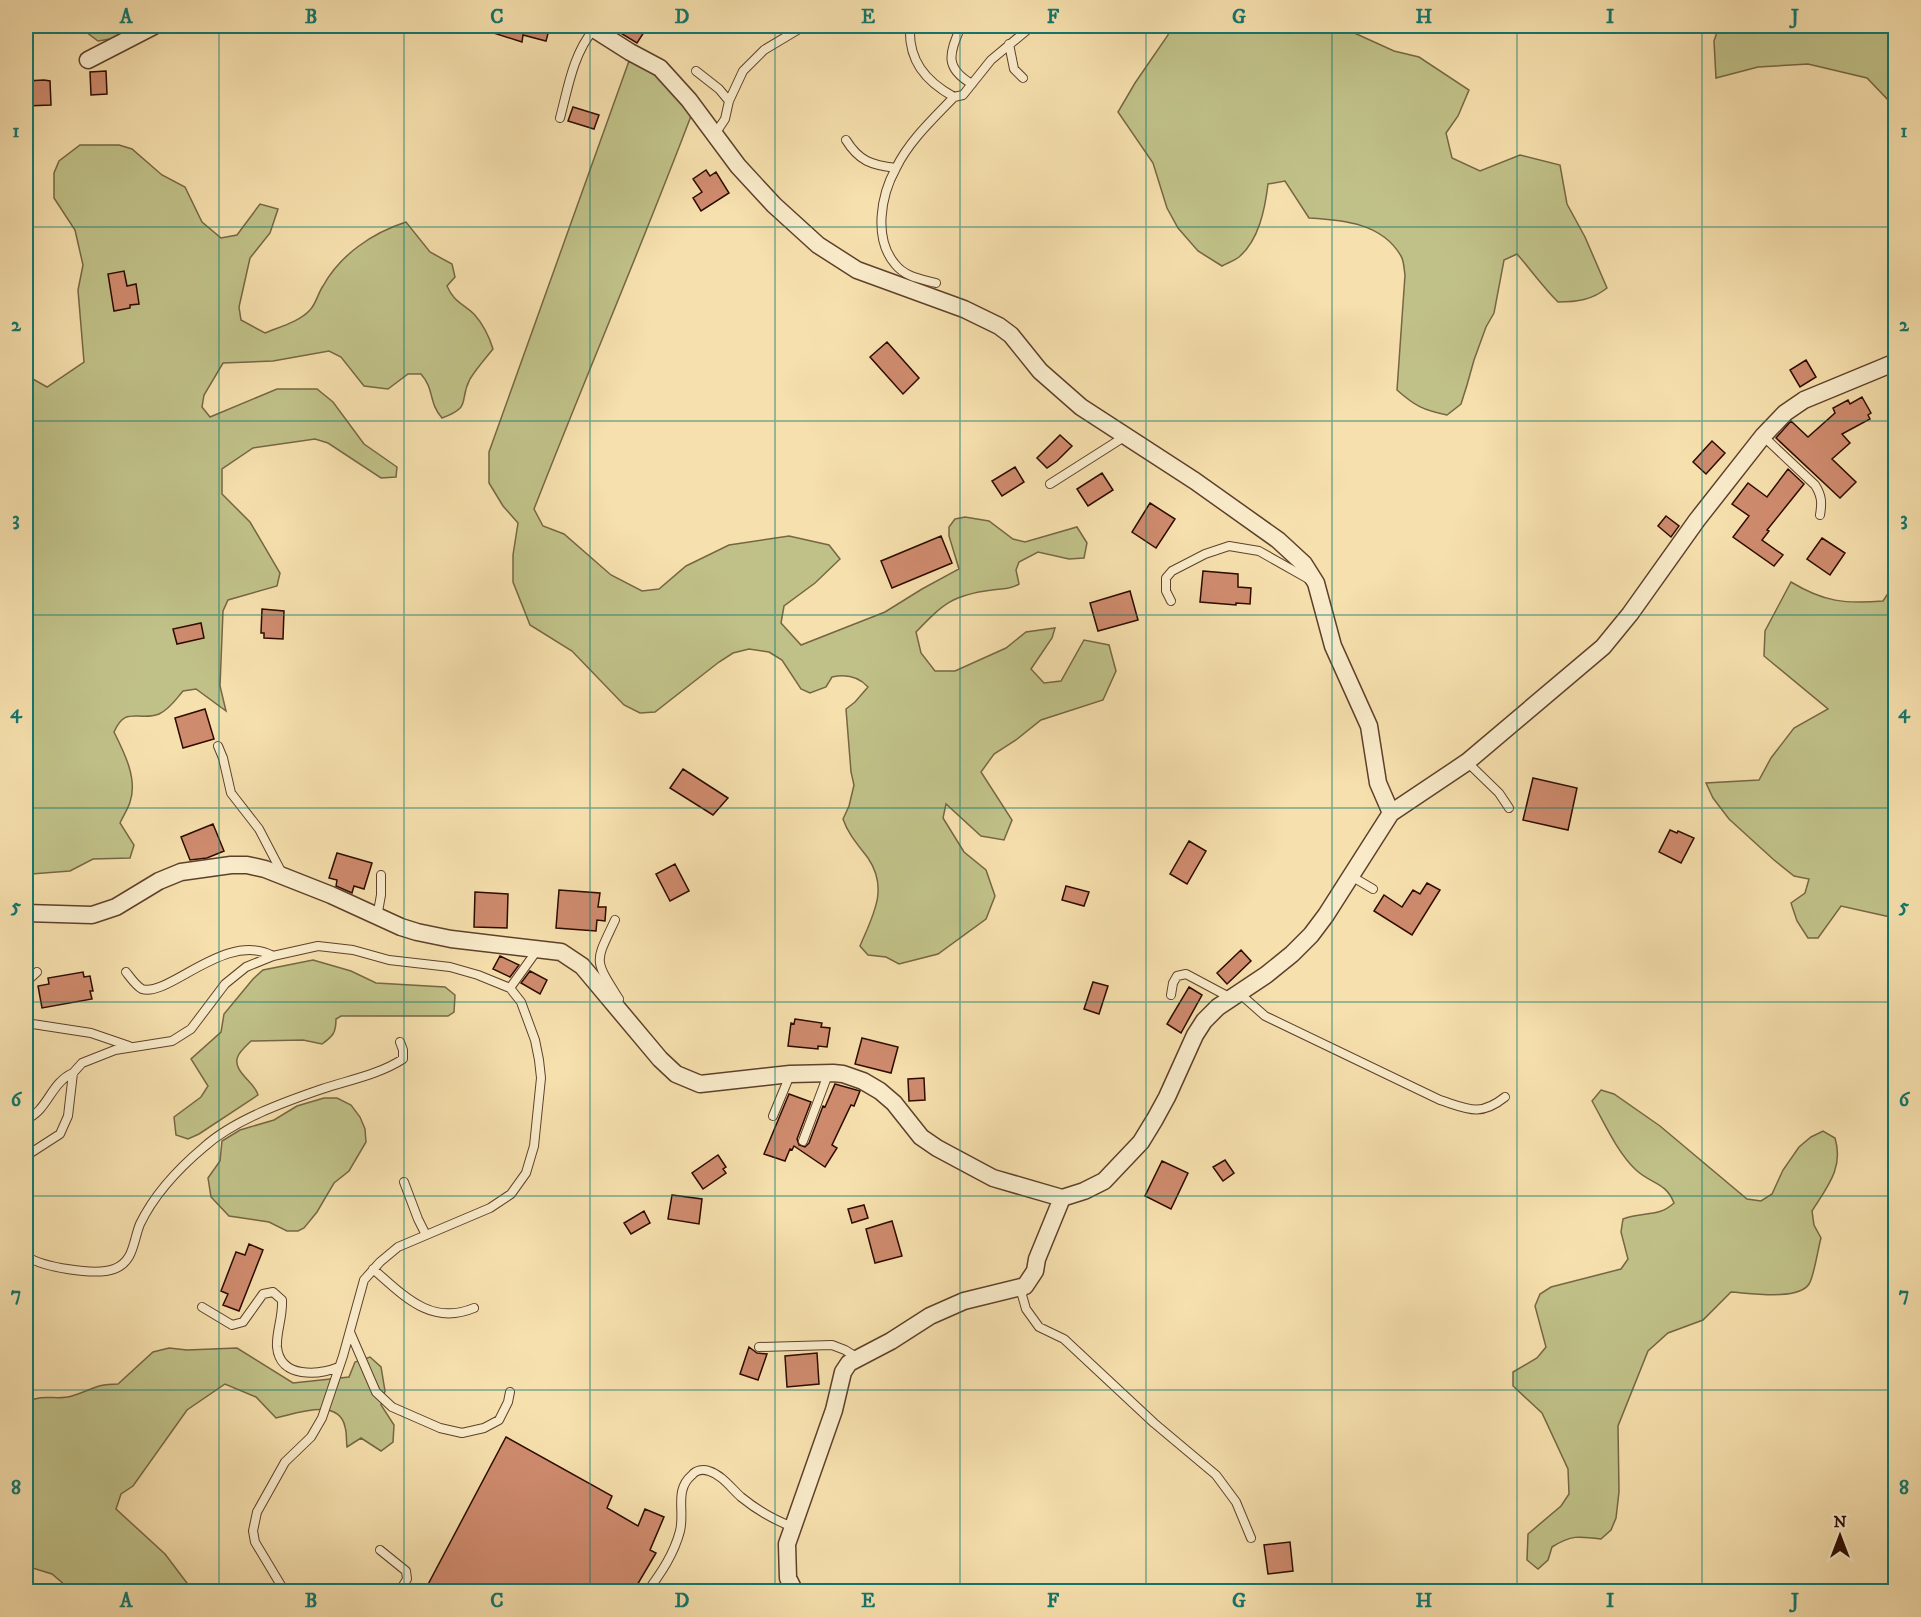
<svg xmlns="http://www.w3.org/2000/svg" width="1921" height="1617" viewBox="0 0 1921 1617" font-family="'IM FELL DW Pica',serif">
<rect width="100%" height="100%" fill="#f6e0ad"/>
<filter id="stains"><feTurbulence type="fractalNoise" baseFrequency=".00333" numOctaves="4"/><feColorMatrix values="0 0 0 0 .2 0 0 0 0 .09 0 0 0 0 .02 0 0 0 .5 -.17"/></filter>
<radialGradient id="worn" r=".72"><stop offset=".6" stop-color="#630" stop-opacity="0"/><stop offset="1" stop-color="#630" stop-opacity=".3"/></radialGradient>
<path fill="#c0c188" stroke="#766644" stroke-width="1.5" d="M78,26H136L123,37L98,41Z
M1171,26H1343L1350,31L1394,51L1419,57L1469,90L1458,116L1446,133L1452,158L1480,171L1520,155L1560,165L1567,204L1585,237L1607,288C1592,300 1577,302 1558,302C1543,287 1531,270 1517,254L1504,260L1494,313L1486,327L1474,360L1467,385L1461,404L1447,415C1423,410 1415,406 1397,390L1405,275C1404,269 1404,261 1401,256C1382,223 1343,220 1309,218L1285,181L1268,184C1265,209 1259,240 1239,257C1234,261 1227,263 1222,266L1198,251L1178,228L1167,208L1153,163L1118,112L1135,83L1168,35Z
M1719,26H1886L1895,43V105L1892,104L1867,78L1808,64L1758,67L1716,78L1714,41Z
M629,61C662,74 671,89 691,116C641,248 585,378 534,509L543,526L564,534L611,575L642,591L659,589L686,566L729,545L789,536L829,545L840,559L815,583L784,606L781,623L801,645L885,612L922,589L959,569L949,536V527L955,519L965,517L989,521L1013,539L1025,542L1077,527L1087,543L1084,558L1069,559L1038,552L1019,562L1016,570L1019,584C1009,590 1003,588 992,590C952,595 943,604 916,632L921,653L935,671H955L1006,648L1026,632L1055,628L1052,638L1031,669L1044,683L1061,681L1084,640L1109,645L1116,671L1103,700L1041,720L1016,740L994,754L981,772L1012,820L1004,840L981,836L946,804L943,818L964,852L986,870L995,896L986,919L938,954L899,964L886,957L868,955L860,946C873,915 889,889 868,858C858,845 848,834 843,819L849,806L854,785L851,772L846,709L855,702L868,687C858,676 846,674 832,677L826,687L810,693L801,689L782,660L769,652L749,649L733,653L719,662L655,712L640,713L624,705L572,651L530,625L513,582V555L518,523L503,506L489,483V452Z
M80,145H119L132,149L162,175L185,187L202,222L221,238L237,235L260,204L278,209L270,233L250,258L239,307L241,320L265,333C279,327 299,322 310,310C316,304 318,293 323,286C340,255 372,233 406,222L430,252L452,264L455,277L447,286C454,302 462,303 474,314C483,324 489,336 493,349C485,359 476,369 470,379C458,402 473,406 442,418C428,402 435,390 421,374H408L388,389L364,386L341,357L329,351L273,361L223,363L204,395L202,407L210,417L277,389H317L333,402L364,444L397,467L396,477L381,478L328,443L315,439L253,448L222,469V494L250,522L280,573L277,586L228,600L223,611L220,686L226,711L196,689L183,691C176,699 170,709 159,714C138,722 126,705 114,732C124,752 138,779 130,802C128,809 123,816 120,823L134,845L130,858L93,859L70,871L31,874L26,870V375L47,387L84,362L78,290L83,265L75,230L54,198V173L59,161Z
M1791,582C1824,602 1845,604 1883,601L1895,583V609L1893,615L1896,618L1895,918L1841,906L1818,938H1808L1797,921L1791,903L1805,893L1809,879L1794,876L1774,860L1729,819L1713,798L1706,783L1759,780L1771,758L1794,728L1828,709L1764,656L1765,631Z
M313,960L351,971L376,983L445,987L455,995L454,1012L448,1016H341L336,1019C336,1033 333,1036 322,1044L303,1040L251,1041C247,1045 240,1051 238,1056C231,1071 256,1083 258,1095L199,1134L188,1139L176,1135L174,1117L201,1097L208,1086L191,1059L221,1032L224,1014L253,979L263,970Z
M1601,1090L1614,1094L1660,1126L1747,1199L1761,1201L1772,1194L1783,1170L1799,1147L1811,1137L1823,1131L1835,1138C1844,1168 1827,1187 1812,1211L1814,1225L1821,1238C1818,1248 1814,1277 1809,1284C1798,1301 1749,1293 1731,1292L1703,1320L1668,1333L1648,1351L1618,1426L1619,1492L1616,1518L1611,1530L1601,1539C1579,1536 1571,1535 1552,1547L1548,1560L1538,1569L1527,1560L1528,1534L1561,1506L1569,1494L1568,1469L1542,1413L1513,1386V1372L1537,1358L1546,1347L1535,1306L1540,1294L1551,1287L1621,1269L1628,1259L1621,1232L1623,1219C1643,1211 1658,1218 1674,1203C1666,1182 1651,1184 1636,1170C1617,1152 1605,1124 1592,1101Z
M324,1098H337L351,1105L360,1117L365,1129L366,1142L349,1171L334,1183L317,1212L304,1228L298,1231H287L269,1222L229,1216L211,1197L208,1178L220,1161L222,1141L240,1130L274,1120L297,1106Z
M169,1348L187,1350L237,1348L293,1383L349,1377L355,1362L370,1357L381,1367L385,1391L381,1405L394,1425L393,1442L381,1451L361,1438L347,1447C346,1440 347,1433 345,1427C339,1397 295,1414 276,1418L256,1397L225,1384L187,1410L133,1486L121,1494L116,1509L165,1554L193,1591H72L52,1574L26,1566V1402C45,1393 56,1401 72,1396C92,1390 95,1384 118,1384L153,1352Z"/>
<path fill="#cf8b6e" stroke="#2c0b00" stroke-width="1.5" d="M478,26H550L546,41L523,35L522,42L478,28Z
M609,26H648L637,43Z
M106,71L107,94L91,95L90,72Z
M44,80L50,81L51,105L26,106V81Z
M573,107L599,115L594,129L568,121Z
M706,170L710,176L716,172L729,193L701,211L693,198L702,192L693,179Z
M124,271L127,286L136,284L139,304L130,305V308L114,311L108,274Z
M887,342L919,378L903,394L870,357Z
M1806,360L1816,377L1800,387L1790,370Z
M1862,397L1871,413L1868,415L1870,419L1842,434L1850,443L1832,459L1856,482L1840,498L1776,438L1791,421L1808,437L1835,413L1833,408L1848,400L1850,404Z
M1060,435L1072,446L1057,461L1047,468L1037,458Z
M1712,441L1725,453L1706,474L1693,462Z
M1015,467L1024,482L1002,496L992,481Z
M1788,469L1804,484L1767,530L1769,531L1762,540L1783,555L1774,566L1733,537L1749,516L1732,504L1748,483L1767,497Z
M1102,473L1113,490L1088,506L1077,489Z
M1150,503L1175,519L1156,548L1132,532Z
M1666,516L1679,526L1671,537L1658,526Z
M941,536L952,563L892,588L881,561Z
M1822,538L1845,553L1830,575L1807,559Z
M1203,571L1238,574V587L1251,588L1250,604L1236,603V605L1200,602Z
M1130,591L1138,620L1098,631L1090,603Z
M262,609L284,611L283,639L264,638V633H261Z
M201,623L204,638L177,644L173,629Z
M205,709L214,739L183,748L175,718Z
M683,769L728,798L713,815L670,788Z
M1533,778L1577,788L1568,830L1523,820Z
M213,824L224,851L207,858L190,860L181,837Z
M1670,830L1677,833L1678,831L1694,838L1681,863L1659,852Z
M1189,841L1206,851L1187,884L1170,874Z
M337,853L372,863L364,889L354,886L352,893L336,886L337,880L329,878Z
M675,864L689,891L670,901L656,874Z
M1427,883L1440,890L1412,935L1374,911L1384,895L1402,907L1413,890L1420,894Z
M1066,886L1089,892L1084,906L1062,900Z
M559,890L600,893L598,907H606L605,921L597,920L596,931L556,928Z
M475,892L508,894L507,928L474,927Z
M1241,950L1251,961L1227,984L1217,973Z
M500,956L519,965L510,977L493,969Z
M530,971L547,980L540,994L521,983Z
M83,972L84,977L90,976L93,991H90L92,999L42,1008L38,986L49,984L48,978Z
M1093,982L1108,986L1099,1014L1084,1009Z
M1189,987L1202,995L1181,1033L1167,1024Z
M795,1019L822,1023L821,1027L830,1028L827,1047L818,1046V1049L788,1046L791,1023L794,1024Z
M862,1038L898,1047L891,1073L855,1064Z
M924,1078L925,1100L909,1101L908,1079Z
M835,1084L860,1091L854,1106L851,1105L832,1145L837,1148L825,1167L794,1146L792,1150L790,1149L785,1161L764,1154L789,1094L811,1102L797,1139L799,1145L805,1147L809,1143L823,1106L825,1107Z
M718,1155L726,1167L723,1169L726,1173L703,1189L692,1173Z
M1225,1160L1234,1173L1223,1181L1213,1167Z
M1162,1161L1188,1173L1171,1209L1145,1196Z
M672,1195L702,1199L699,1224L668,1219Z
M864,1205L868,1218L852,1223L848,1209Z
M644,1211L650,1223L631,1234L624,1223Z
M892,1221L902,1256L875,1263L866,1229Z
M249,1244L263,1250L239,1311L223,1305L228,1294L221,1291L236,1252L245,1255Z
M749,1347L757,1353L767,1354L758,1380L740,1374Z
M817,1353L819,1384L787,1387L785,1356Z
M506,1437L612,1496L607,1508L638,1526L645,1509L664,1517L650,1550L656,1553L633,1592H424Z
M1290,1542L1293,1571L1268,1574L1264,1545Z"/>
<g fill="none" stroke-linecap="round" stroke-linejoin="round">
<defs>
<path id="service" d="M910,26C908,60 925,81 954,97L963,95L991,60L1032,26
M961,26C950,53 943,67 972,84
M1009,44L1014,69L1023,78
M696,71L719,89L729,101
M560,118C568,88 573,54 594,29
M715,134L725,119L729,101L743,71L764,50L804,26
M846,140C859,161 871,165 896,168
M936,283C921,279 905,277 895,264C873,238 881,195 896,168C909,141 933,119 954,97
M1763,436L1815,485C1822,496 1822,503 1820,515
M1050,484L1124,437
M1171,601L1166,591V578L1172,571L1205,554L1229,546L1259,551L1312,581
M218,746L223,758L231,793L259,829L283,875
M1467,762L1499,793L1509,808
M1351,876L1373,889
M377,917L381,895V875
M615,920C595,963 593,958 619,999
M126,972C130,977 136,986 142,989C168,998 226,930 273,956
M26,982L37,972
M510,988L538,949
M1239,993L1265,1016L1440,1100C1468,1109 1480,1117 1505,1097
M1171,995L1173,983L1177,976L1186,974L1231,998
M26,1023L91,1033L129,1046
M773,1116L790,1075
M26,1119C48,1111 50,1083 73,1073
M803,1141L827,1077L833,1073
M26,1156L60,1134L68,1116L73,1073L82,1063L115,1050L172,1041L191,1029L225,984L246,967L273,956L318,946L353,950L389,960L450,967L478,975L510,988L521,1002L535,1040L539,1060L541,1078L534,1146L526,1173L511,1194L490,1208L398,1247L380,1262L364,1280L343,1356L322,1418L311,1437L285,1462L257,1512L253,1531L255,1542L285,1592
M404,1182L418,1219L426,1235
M26,1256C42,1267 95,1276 114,1269C134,1262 133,1241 140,1224C154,1195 179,1168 204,1147C234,1120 284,1102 322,1089C349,1080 378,1075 403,1059V1050L400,1042
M373,1269C404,1296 431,1326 474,1308
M1025,1286L1022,1295L1026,1309L1039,1327L1064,1339L1154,1423L1216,1475L1236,1502L1251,1538
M202,1307L232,1325L243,1322L263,1294L273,1292L282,1300C283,1317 276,1332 277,1347C280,1379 319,1375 339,1367
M350,1332L376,1392L392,1407L440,1428L462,1433L484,1428L499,1420L508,1402L510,1392
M759,1347L832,1345L845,1350L858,1358
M380,1550L406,1571L407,1579L399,1592
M227,1590L229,1592
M647,1592C661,1573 674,1554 680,1531C685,1511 674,1490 692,1475C696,1470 703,1469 709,1471C722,1475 731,1488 741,1497C757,1510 774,1520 793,1527"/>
<path id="minor" d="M589,26L630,52L660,68L689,100L738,166L774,205L818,245L857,270L964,309L999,326L1011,335L1040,371L1081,407L1195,481L1278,540L1304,564L1316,583L1333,646L1369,726L1378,783L1391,813
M88,60L154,26
M26,913L92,915L116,907L159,881L181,872L231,865H247L265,869L331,895L401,927L417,932L451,939L561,952L582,966L660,1059L676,1074L700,1084L790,1074L833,1073L843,1074L863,1081L880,1091L894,1103L921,1137L937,1148L993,1178L1062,1198L1084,1191L1104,1181L1141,1142L1155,1119L1167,1097L1195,1035L1204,1021L1218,1007L1266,975L1292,954L1311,935L1326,915L1391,813L1467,762L1603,647L1630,614L1697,520L1763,436L1785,413L1804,400L1896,362
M795,1592L788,1578L787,1544L834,1410L843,1372L849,1363L891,1341L930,1316L964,1301L1025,1286L1035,1271L1037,1259L1062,1198"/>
</defs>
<use href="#service" stroke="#5e402b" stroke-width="10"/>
<use href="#minor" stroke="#5e402b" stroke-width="19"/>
<use href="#service" stroke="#f9ebca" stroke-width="8"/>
<use href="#minor" stroke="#f9ebca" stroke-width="16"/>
</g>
<path fill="none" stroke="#0f766e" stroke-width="1.5" stroke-opacity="0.55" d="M219,26V1592M404,26V1592M590,26V1592M775,26V1592M960,26V1592M1146,26V1592M1332,26V1592M1517,26V1592M1702,26V1592M26,227H1896M26,421H1896M26,615H1896M26,808H1896M26,1002H1896M26,1196H1896M26,1390H1896"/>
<rect width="1921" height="1617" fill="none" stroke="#f6e0ad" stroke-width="66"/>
<g transform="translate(1840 1536)" stroke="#f9ebca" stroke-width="4.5" paint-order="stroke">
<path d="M0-4.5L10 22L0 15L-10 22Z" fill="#2c0b00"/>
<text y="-9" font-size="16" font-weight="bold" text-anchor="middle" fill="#2c0b00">N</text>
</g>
<rect x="33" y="33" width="1855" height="1551" fill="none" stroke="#0f766e" stroke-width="2"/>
<g font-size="20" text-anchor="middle" font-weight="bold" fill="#0f766e">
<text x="126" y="23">A</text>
<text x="311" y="23">B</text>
<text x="497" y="23">C</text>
<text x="682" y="23">D</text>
<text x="868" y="23">E</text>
<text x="1053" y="23">F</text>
<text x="1239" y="23">G</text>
<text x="1424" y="23">H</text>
<text x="1610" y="23">I</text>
<text x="1795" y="23">J</text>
<text x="16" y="137">1</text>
<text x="1904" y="137">1</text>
<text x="16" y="331">2</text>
<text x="1904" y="331">2</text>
<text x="16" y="525">3</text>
<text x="1904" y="525">3</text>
<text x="16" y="718">4</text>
<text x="1904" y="718">4</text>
<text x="16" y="912">5</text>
<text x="1904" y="912">5</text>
<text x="16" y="1106">6</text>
<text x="1904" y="1106">6</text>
<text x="16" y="1300">7</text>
<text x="1904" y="1300">7</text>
<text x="16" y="1494">8</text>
<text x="1904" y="1494">8</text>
<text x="126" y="1607">A</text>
<text x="311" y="1607">B</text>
<text x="497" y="1607">C</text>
<text x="682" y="1607">D</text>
<text x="868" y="1607">E</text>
<text x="1053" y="1607">F</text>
<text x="1239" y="1607">G</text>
<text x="1424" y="1607">H</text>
<text x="1610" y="1607">I</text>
<text x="1795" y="1607">J</text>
</g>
<rect width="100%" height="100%" filter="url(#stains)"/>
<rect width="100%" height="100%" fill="url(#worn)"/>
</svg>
